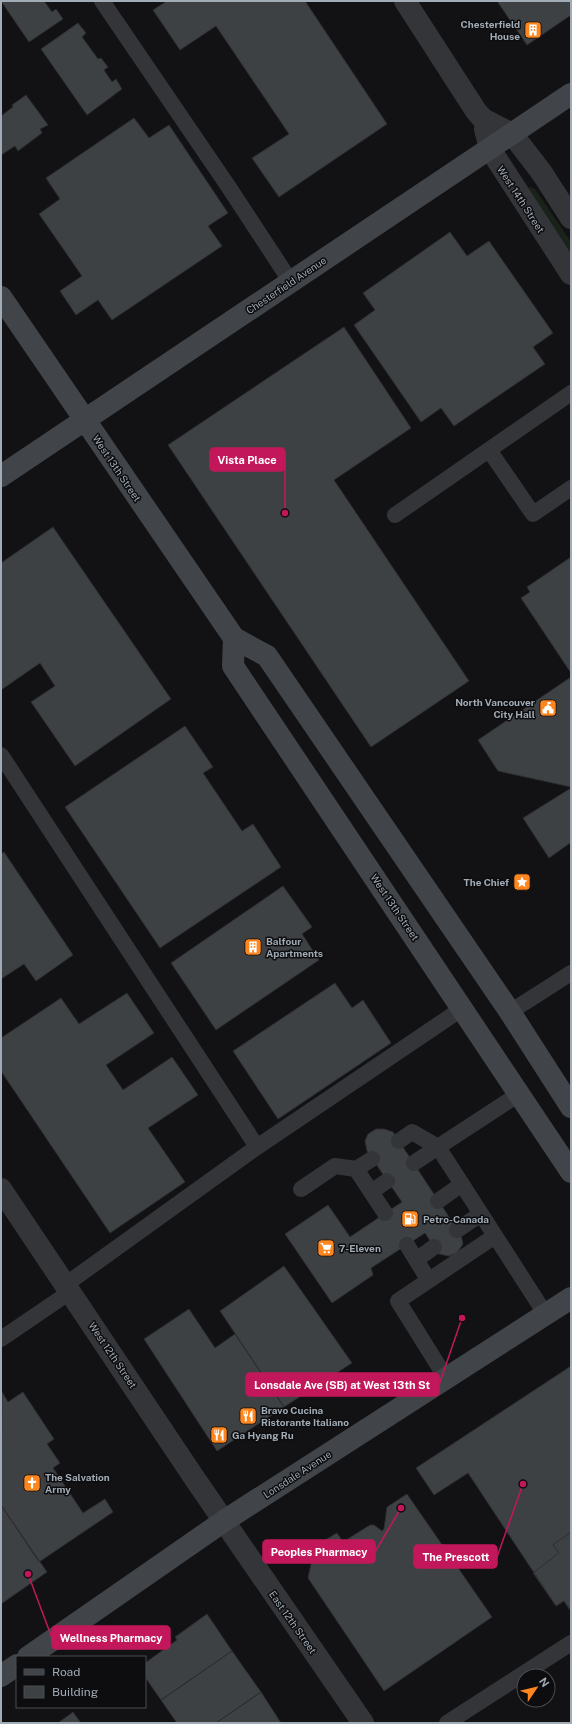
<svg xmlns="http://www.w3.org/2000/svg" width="572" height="1724" viewBox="0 0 572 1724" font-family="'Public Sans',sans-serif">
<rect width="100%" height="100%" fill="#121214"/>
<path fill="#1a221a" d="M530,187L535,189L571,242V258L528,188Z"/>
<path fill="#3e4144" stroke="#2c2d30" d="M1,1H44L52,12L56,9L63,19L29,42Z
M167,1H305L387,124L279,197L252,158L289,134L216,26L180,50L153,10Z
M497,1H571V15L527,45Z
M78,23L86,33L82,37L98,59L101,58L108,67L104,70L112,82L116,79L122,89L87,115L41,49Z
M26,95L48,125L40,129L42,133L18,151L15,146L1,155V116L13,107L12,105Z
M134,118L149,138L169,125L228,213L208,226L222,246L112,320L98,300L76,315L60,291L82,276L39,214L60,199L46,178Z
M450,232L467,256L489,241L553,333L533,347L545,364L454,426L441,408L421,422L354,325L375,310L363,293Z
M344,327L411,428L334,480L469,681L371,747L168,445Z
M53,527L171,699L75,766L31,702L55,686L40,663L1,690V563Z
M571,557V673L521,598L530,592L527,587Z
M571,677V787L498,771L478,740Z
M185,726L213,767L203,773L242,831L253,824L281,867L160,948L65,807Z
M571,788V845L570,843L549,858L523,818Z
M4,852L73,955L36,981L24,964L1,979V854Z
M283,886L312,927L302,934L319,960L216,1030L171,963Z
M335,983L352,1008L363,1000L391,1043L278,1119L233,1051Z
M127,993L154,1033L106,1065L123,1090L172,1057L198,1095L148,1128L185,1182L110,1233L1,1071V1038L61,998L79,1024Z
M376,1129H384L393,1132L461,1235L463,1244L457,1253L449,1256L439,1254L425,1233L371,1268L373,1275L332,1303L285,1234L328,1205L350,1237L402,1202L367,1151L365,1141L368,1134Z
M284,1266L352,1363L284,1407L220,1311Z
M189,1309L215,1348L235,1334L284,1407L217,1451L144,1339Z
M571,1366V1610H570L564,1601L556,1606L468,1473L434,1495L416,1468Z
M2,1392L8,1402L23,1392L54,1439L47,1444L60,1463L53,1468L83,1513L105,1499L113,1512L39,1562L1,1505Z
M407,1494L492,1617L384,1691L308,1578L315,1546L337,1533L343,1542L370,1525H374L382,1531L384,1529L387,1507Z
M1,1505L47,1572L1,1604Z
M571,1532V1610H570L564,1601L556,1606L533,1573L559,1553L553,1545Z
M207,1614L232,1651L161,1700L145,1677V1663L177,1640L175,1637Z
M232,1651L261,1692L216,1723H177L161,1700Z
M261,1692L281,1723H216Z
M73,1712L81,1723H58Z"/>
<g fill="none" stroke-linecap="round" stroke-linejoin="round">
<path stroke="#333539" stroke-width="16" d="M102,1L228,186L291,282
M489,450L533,514L571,488
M395,515L571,393
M1,755L257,1147
M510,1012L571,973
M519,1094L438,1147L546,1315
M399,1141L412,1132L438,1147L414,1163
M372,1159L356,1169L385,1213
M301,1189L335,1166L356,1169
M371,1192L387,1181
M438,1201L462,1184
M457,1230L481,1214
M407,1245L428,1279
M416,1260L434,1247
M65,1285L257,1147L463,1008
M1,1339L70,1292
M446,1378L398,1301L495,1236
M447,1723L571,1643"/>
<path stroke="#333539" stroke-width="22" d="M405,1L476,111L483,119L512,134L542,173L571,218
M485,129L490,149L571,274
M1,1189L195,1479L363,1723"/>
<path stroke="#414549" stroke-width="22" d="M1,297L234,638L267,656L510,1012L571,1107
M1,476L571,94
M234,638L233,666L571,1172
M28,1657L224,1521L571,1298
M1,1676L17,1665"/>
</g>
<defs>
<symbol id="building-square" viewBox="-11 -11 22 22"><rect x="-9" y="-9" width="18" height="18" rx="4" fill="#ff861f" stroke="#0d0d0f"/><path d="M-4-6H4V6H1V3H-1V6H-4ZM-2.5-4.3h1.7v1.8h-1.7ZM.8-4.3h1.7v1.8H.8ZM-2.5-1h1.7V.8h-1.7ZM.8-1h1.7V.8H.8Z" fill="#fff"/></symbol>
<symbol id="civic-square" viewBox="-11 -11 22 22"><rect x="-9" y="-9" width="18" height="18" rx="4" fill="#ff861f" stroke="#0d0d0f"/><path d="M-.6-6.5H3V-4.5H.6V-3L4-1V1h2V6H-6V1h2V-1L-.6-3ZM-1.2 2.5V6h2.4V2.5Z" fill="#fff"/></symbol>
<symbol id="sight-square" viewBox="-11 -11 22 22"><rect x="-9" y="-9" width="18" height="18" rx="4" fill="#ff861f" stroke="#0d0d0f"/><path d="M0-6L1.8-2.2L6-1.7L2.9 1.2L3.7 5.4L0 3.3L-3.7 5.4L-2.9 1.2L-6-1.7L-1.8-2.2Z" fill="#fff"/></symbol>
<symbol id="fuel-square" viewBox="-11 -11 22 22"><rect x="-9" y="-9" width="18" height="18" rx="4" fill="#ff861f" stroke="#0d0d0f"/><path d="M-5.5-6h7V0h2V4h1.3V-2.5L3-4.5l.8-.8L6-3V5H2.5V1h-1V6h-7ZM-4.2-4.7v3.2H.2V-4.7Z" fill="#fff"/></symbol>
<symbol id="supermarket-square" viewBox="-11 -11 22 22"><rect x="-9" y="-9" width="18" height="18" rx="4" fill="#ff861f" stroke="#0d0d0f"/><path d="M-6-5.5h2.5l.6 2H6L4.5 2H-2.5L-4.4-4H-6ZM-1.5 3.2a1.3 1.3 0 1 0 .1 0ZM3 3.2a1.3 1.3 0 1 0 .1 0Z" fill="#fff"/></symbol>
<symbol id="restaurant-square" viewBox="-11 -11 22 22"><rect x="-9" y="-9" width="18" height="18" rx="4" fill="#ff861f" stroke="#0d0d0f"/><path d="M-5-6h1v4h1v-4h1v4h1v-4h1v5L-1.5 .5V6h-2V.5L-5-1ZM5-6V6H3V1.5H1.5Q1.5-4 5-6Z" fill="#fff"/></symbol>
<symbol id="church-square" viewBox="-11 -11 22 22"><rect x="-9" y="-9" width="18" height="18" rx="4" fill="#ff861f" stroke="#0d0d0f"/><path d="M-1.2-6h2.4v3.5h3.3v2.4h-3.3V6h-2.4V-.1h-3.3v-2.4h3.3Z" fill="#fff"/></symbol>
</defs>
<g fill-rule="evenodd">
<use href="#building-square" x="523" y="20" width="20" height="20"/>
<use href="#civic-square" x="538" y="698" width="20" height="20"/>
<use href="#sight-square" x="512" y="872" width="20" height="20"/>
<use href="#building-square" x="243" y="937" width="20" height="20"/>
<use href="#fuel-square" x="400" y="1209" width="20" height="20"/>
<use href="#supermarket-square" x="316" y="1238" width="20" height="20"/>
<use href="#restaurant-square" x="238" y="1406" width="20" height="20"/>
<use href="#restaurant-square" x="209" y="1425" width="20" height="20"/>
<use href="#church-square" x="22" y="1473" width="20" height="20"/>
</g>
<g text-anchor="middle" stroke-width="3" stroke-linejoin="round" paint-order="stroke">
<g font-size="10" font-weight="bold" fill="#a2acb6" stroke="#0d0d0f" text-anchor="start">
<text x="520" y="28" text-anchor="end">Chesterfield<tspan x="520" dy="12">House</tspan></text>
<text x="535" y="706" text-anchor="end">North Vancouver<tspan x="535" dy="12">City Hall</tspan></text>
<text x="509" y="886" text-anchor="end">The Chief</text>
<text x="266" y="945">Balfour<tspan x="266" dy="12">Apartments</tspan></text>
<text x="423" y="1223">Petro-Canada</text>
<text x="339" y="1252">7-Eleven</text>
<text x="261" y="1414">Bravo Cucina<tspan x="261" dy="12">Ristorante Italiano</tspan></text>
<text x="232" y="1439">Ga Hyang Ru</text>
<text x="45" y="1481">The Salvation<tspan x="45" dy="12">Army</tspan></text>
</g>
<g font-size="10" fill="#a2acb6" stroke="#0d0d0f">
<text transform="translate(521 199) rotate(57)" y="4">West 14th Street</text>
<text transform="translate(286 285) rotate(-34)" y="4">Chesterfield Avenue</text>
<text transform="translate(117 468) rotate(56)" y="4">West 13th Street</text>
<text transform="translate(395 907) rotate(56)" y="4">West 13th Street</text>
<text transform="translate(113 1355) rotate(56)" y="4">West 12th Street</text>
<text transform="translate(297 1474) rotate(-33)" y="4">Lonsdale Avenue</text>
<text transform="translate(293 1622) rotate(55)" y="4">East 12th Street</text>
</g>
</g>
<path fill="none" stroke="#c2185b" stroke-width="1.5" d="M285 513L285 460M462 1318L439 1385M401 1508L375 1552M523 1484L497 1557M28 1574L52 1638"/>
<g fill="#c2185b" stroke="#0d0d0f" stroke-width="1.5">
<circle cx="285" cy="513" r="4"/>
<circle cx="462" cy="1318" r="4"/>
<circle cx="401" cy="1508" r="4"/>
<circle cx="523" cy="1484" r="4"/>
<circle cx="28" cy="1574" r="4"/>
</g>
<g fill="#c2185b" stroke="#c2185b" stroke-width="1.5">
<rect x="210" y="448" width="75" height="23" rx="4"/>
<rect x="246" y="1373" width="193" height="23" rx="4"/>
<rect x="263" y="1540" width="112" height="23" rx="4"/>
<rect x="414" y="1545" width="83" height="23" rx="4"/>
<rect x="52" y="1626" width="118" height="23" rx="4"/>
</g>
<g font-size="11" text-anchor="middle" font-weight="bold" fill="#fff">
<text x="247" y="464">Vista Place</text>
<text x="342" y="1389">Lonsdale Ave (SB) at West 13th St</text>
<text x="319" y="1556">Peoples Pharmacy</text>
<text x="456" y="1561">The Prescott</text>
<text x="111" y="1642">Wellness Pharmacy</text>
</g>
<rect width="572" height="1724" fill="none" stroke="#a2acb6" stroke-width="4"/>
<rect x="16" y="1656" width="130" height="52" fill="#0d0d0f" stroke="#494d52"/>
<rect x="24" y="1669" width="20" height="6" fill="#414549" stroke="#494d52"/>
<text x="52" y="1676" font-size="12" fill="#a2acb6">Road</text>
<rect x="24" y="1686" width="20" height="12" fill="#3e4144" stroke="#494d52"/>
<text x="52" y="1696" font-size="12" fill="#a2acb6">Building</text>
<g transform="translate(536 1688) rotate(55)"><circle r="19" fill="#0d0d0f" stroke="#494d52"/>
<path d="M0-3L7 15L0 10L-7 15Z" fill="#ff861f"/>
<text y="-6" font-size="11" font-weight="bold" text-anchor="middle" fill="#a2acb6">N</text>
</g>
</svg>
